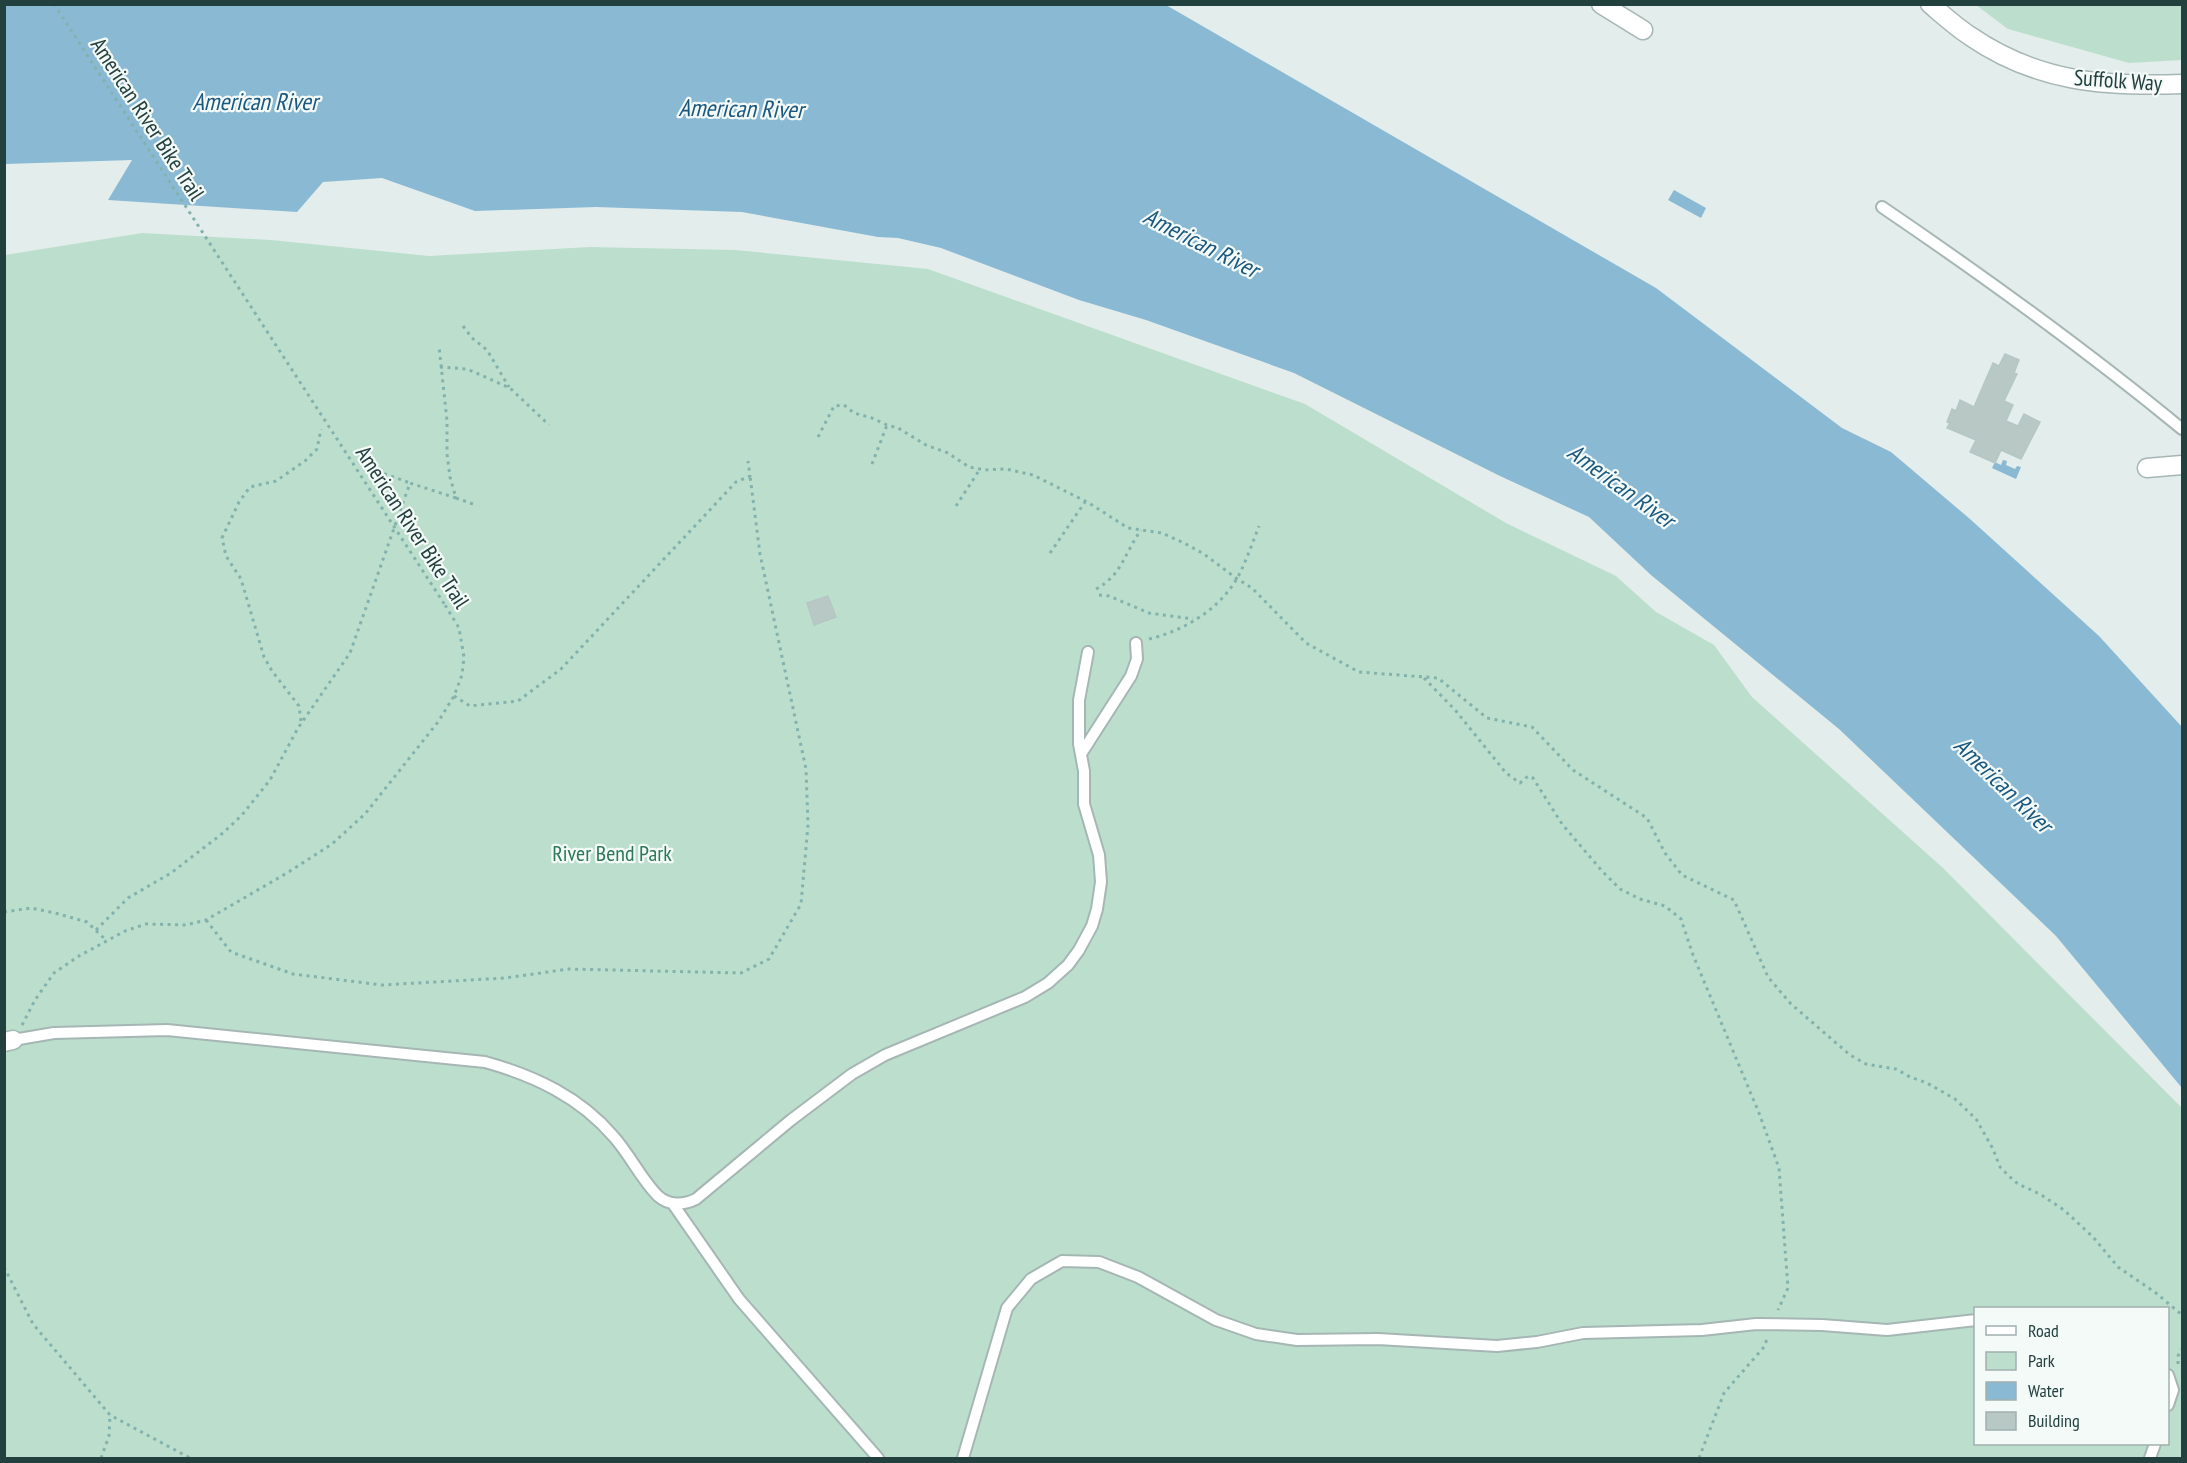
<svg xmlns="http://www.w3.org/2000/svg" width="2187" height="1463" viewBox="0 0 2187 1463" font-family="'PT Sans Narrow',sans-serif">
<rect width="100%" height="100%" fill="#e3edeb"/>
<path fill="#bcdfcd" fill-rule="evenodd" d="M1976,5H2182V60L2129,63L2008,29Z
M142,233L271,240L429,256L590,247L735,250L928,269L1305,404L1506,523L1616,576L1656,612L1714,645L1752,697L1942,867L2182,1108V1458H5V255ZM1976,1308H2168V1444H1976Z"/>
<path fill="#8ab9d4" d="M4,5H1166L1656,288L1842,428L1891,452L1970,519L2099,636L2182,727V1088L2056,936L1839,729L1651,575L1589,517L1500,476L1294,373L1146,320L1079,300L941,248L898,238L878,237L742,212L596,207L475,211L382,178L323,182L297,212L108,200L132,160L5,164Z
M1674,190L1706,208L1701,218L1668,200Z
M2003,460L2007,461L2006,465L2015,469L2017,466L2021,467L2016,479L1992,468L1995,462L2001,465Z"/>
<path fill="#b8c8c5" stroke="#b5c7c4" stroke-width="1.5" d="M2005,354L2019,360L2014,373L2017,374L2004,401L2013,405L2006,421L2018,426L2024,414L2040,422L2021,459L2001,450L1995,463L1970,452L1976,440L1947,428L1950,423L1947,422L1952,409L1956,411L1960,400L1974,407L1993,363L1999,366Z
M828,596L836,617L814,625L807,603Z"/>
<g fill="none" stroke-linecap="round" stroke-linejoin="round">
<defs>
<path id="lane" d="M1882,207C1985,277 2086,350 2182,429
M1081,754L1131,676L1137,659L1136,643
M13,1040L54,1033L167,1030L485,1062C535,1076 580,1097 614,1137C630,1155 641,1179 658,1196C669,1206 684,1205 696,1199L791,1120L852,1074L885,1055L1025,997L1048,983L1068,965L1079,950L1092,926L1097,909L1101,882L1099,855L1084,804V771L1079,744V700L1088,652
M673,1204L739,1299L878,1458
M2168,1375L2173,1390L2168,1405
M963,1458L1007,1308L1031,1279L1062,1261L1099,1262L1138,1277L1216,1320L1256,1334L1297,1340L1378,1339L1497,1346L1537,1342L1583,1333L1702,1330L1756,1324L1822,1325L1887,1330L1976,1320
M2150,1458L2155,1444"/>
<path id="street" d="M1601,4L1643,30
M1930,4C1943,15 1956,27 1970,36C2037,82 2104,87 2182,84
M2147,468L2182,465"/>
<path id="secondary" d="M4,1042L13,1040"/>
</defs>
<use href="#lane" stroke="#a5b6b4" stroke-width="14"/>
<use href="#street" stroke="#a5b6b4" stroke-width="21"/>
<use href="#secondary" stroke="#a1bab6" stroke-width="21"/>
<path stroke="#83b2ad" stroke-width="3" stroke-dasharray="3 4.5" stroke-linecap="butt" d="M463,326L472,338L487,350L509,387
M440,367L467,369L510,388L549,425
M818,437L834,406L844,405L854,413L872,418L887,425L898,428L926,445L948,453L969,467L985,470L1006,469L1033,475L1089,503L1128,528L1162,533L1184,543L1204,554L1236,578L1252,588L1306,643L1359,672L1438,678L1487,718L1532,727L1573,770L1647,818L1665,853L1682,875L1734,900L1768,977L1791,1004L1850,1055L1866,1064L1896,1069L1910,1077L1927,1083L1955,1099L1976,1119L1993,1149L2000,1167L2009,1176L2018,1184L2040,1194L2064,1210L2093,1237L2118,1267L2156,1293L2182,1315
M872,464L887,425
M377,471L410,483
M456,498L473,504
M956,506L980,469
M1050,553L1085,502
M1096,589C1122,575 1124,554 1141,530
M1099,595L1109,596L1149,613L1193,619
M1149,639C1186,630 1222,608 1240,573C1247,558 1253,542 1259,526
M1424,678L1456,711L1506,773L1520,783L1528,776L1533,778L1562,824L1602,871L1620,889L1640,899L1665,906L1681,919L1693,955L1759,1113L1779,1168L1788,1288L1778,1310
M454,696L470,706L518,701L561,669L736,482L750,476L748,461
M301,721L299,706L272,671L264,657L241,579L226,556L222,538L239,502L250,487L276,481L305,461L317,449L321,429
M4,912L31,908L55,913L87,922L106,940
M206,920L231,952L293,974L382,985L505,978L569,969L741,973L769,959L801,904L808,825L806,769L760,554L750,476
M96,930L128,898L171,873L223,833L242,815L270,780L298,728L350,653L410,483L456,498L450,477L447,454V421L439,346
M22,1025L35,1000L54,973L79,956L125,931L146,924L186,925L206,920L287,873L332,844L365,814L438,722L454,696L462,675L464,657L459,628L445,605
M4,1267L33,1324L110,1415L190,1458
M2178,1364V1356L2182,1349
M101,1458L109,1436L110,1415
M1699,1458L1724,1393L1764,1347L1767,1339"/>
<use href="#lane" stroke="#fff" stroke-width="10"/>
<use href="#street" stroke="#fff" stroke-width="18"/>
<use href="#secondary" stroke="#fff" stroke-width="18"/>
<path stroke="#83b2ad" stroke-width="3" stroke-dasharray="3 4.5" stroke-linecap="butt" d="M54,4L445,605"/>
</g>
<g text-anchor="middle" stroke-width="4.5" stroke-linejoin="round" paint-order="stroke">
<g font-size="22" fill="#22403e" stroke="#f4faf8">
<text transform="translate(2118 80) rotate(4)" y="8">Suffolk Way</text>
<text transform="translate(148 119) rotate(57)" y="8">American River Bike Trail</text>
<text transform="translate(413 527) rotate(57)" y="8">American River Bike Trail</text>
</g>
<g font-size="22" fill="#2b7859" stroke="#f4faf8">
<text x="612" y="861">River Bend Park</text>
</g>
<g font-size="24" font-style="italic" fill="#1a587e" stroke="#f4faf8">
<text x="255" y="110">American River</text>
<text transform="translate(741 109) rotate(1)" y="8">American River</text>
<text transform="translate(1201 243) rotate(27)" y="8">American River</text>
<text transform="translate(1621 486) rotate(36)" y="8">American River</text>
<text transform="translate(2003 785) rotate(44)" y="8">American River</text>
</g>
</g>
<rect width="2187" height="1463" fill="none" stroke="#22403e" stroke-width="12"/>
<rect x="1974" y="1307" width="195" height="138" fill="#f4faf8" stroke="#a0b0ae" stroke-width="1.5"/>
<rect x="1986" y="1326" width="30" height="9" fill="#ffffff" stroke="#a0b0ae" stroke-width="1.5"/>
<text x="2028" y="1337" font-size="18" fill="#22403e">Road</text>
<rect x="1986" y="1352" width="30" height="18" fill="#bcdfcd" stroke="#a0b0ae" stroke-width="1.5"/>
<text x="2028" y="1367" font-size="18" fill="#22403e">Park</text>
<rect x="1986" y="1382" width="30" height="18" fill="#8ab9d4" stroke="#a0b0ae" stroke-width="1.5"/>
<text x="2028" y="1397" font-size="18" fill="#22403e">Water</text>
<rect x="1986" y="1412" width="30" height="18" fill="#b8c8c5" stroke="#a0b0ae" stroke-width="1.5"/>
<text x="2028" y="1427" font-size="18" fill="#22403e">Building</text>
</svg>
